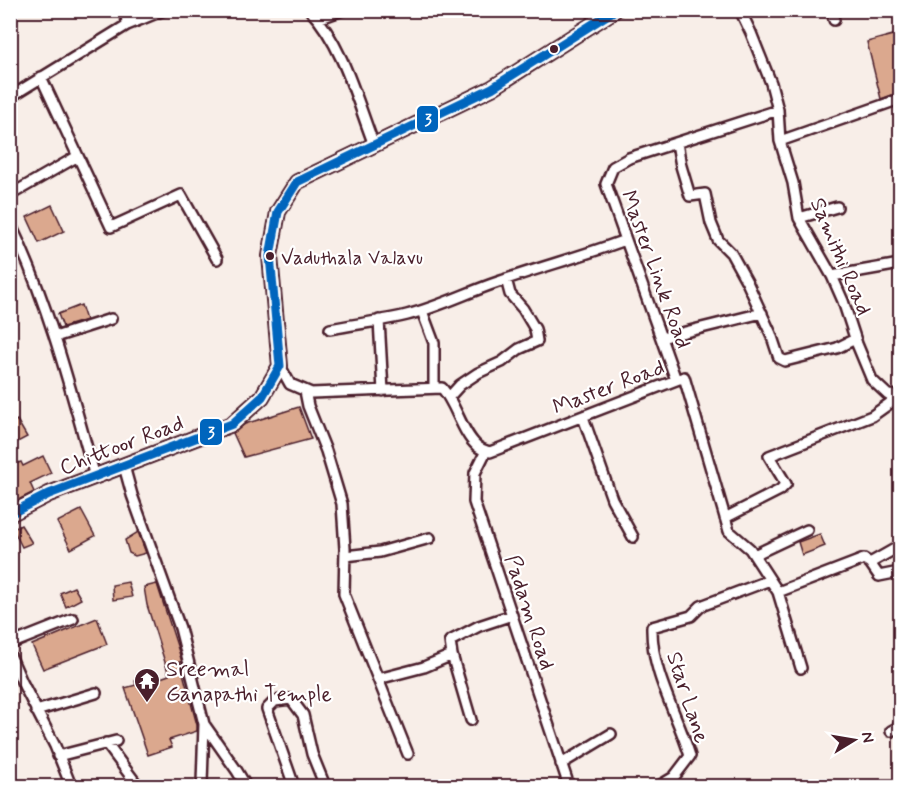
<svg xmlns="http://www.w3.org/2000/svg" width="911" height="797" viewBox="0 0 911 797" font-family="Mynerve,sans-serif">
<rect width="100%" height="100%" fill="#f8eee8"/>
<filter id="ink" filterUnits="userSpaceOnUse"><feTurbulence type="fractalNoise" baseFrequency=".0167" numOctaves="2"/><feDisplacementMap in="SourceGraphic" scale="12" xChannelSelector="R" yChannelSelector="G"/><feConvolveMatrix kernelMatrix="1 2 1 2 8 2 1 2 1" color-interpolation-filters="sRGB"/></filter>
<g filter="url(#ink)">
<path fill="#dba88e" stroke="#4a1f2b" stroke-width="1.5" d="M900,33V72L898,73L900,92L881,99L867,42Z
M52,205L64,231L39,243L27,217Z
M81,305L86,320L63,327L58,314Z
M299,407L311,439L244,457L233,433L245,424Z
M17,420L27,437L10,446V424Z
M43,456L51,473L30,483L34,492L10,504V489L14,487L10,479V466L21,462L23,466Z
M81,510L95,536L71,549L57,522Z
M21,525L32,543L22,547L13,529Z
M138,532L146,553L135,556L129,553L125,540Z
M820,534L825,546L802,555L798,542Z
M128,582L132,597L113,600L112,585Z
M157,584L179,652L182,662H180L197,725V731L169,740L172,747L148,755L125,688L136,685L135,681L145,677L149,682L169,675L147,605L144,587Z
M74,587L81,599L66,607L60,593Z
M97,618L107,644L43,669L32,645Z"/>
<g fill="none" stroke-linecap="round" stroke-linejoin="round">
<defs>
<path id="minor" d="M310,10C343,45 357,101 374,145
M740,10L751,33L771,83L778,110L780,141L793,183L799,218L832,276L843,301L857,344L872,380L888,395L900,396
M832,10L834,20
M318,19L343,10
M127,25L164,10
M41,77L111,227L181,195L217,259
M10,97L127,25L126,10
M780,141L900,99
M677,143L681,166L690,196L705,194L711,223L718,240L731,253L747,282L771,334L779,358L785,361L837,348L855,339
M10,195L78,156
M799,218L837,207
M10,223C49,304 71,391 95,477
M832,276L900,264
M422,311L434,343V388
M379,320L383,391
M330,329C356,324 382,321 407,315C439,307 468,292 498,282C540,267 583,256 625,240
M55,337L111,319
M661,338L762,313
M280,366L290,384L311,393L442,388C456,404 462,433 477,446C480,449 486,451 490,452L684,377L729,531L750,549L778,592L801,668
M676,380L606,184L613,167L629,158L778,110
M305,391L308,406L326,451L342,504L345,549L344,594L408,754
M450,396L460,385L478,373L502,362L519,349L537,341L535,329L523,309L510,294L506,279
M583,417L612,499L633,537
M486,451L475,473L474,502L569,786
M124,466L132,495L180,628L204,724L237,771L246,786
M725,518L780,490L786,484L769,456L872,416L900,396
M754,555L807,530
M345,556L380,552L430,538
M870,563L879,576L899,572L900,574
M778,592L864,559L870,563L900,546
M10,644L73,619
M10,655L22,682L55,746L71,786
M452,655L471,720
M378,679L424,667L452,655L450,641L479,626L512,615
M36,711L96,693
M891,731L900,726
M106,743L138,786
M58,756L116,741
M561,764L611,734
M202,783L204,724
M294,786L267,709L275,701L291,699L303,715L312,754L325,786
M659,786L674,777L690,756C677,713 651,673 652,627L691,616L701,606L770,580"/>
<path id="secondary" d="M10,514L49,494L232,424L262,397L280,366L270,256L278,212L297,182L492,88L615,10"/>
</defs>
<use href="#minor" stroke="#4a1f2b" stroke-width="14"/>
<use href="#secondary" stroke="#4a1f2b" stroke-width="18"/>
<use href="#minor" stroke="#fff" stroke-width="9"/>
<use href="#secondary" stroke="#fff" stroke-width="14"/>
<defs>
<path id="bus-1" d="M10,514L49,494L232,424L262,397L280,366L270,256L278,212L297,182L492,88L615,10"/>
</defs>
<use href="#bus-1" stroke="#fff" stroke-width="14"/>
<use href="#bus-1" stroke="#0065bd" stroke-width="9"/>
</g>
</g>
<defs>
<symbol id="temple-pin" viewBox="-11 -11 22 30"><path d="M0 17L-7.5 6A9.5 9.5 0 1 1 7.5 6Z" fill="#4a1f2b" stroke="#fff"/><path d="M0-6L5-2H3V0L6.5 2.5H4V6H1.5V3h-3V6H-4V2.5H-6.5L-3 0V-2H-5Z" fill="#fff"/></symbol>
</defs>
<g fill-rule="evenodd">
<use href="#temple-pin" x="132" y="666" width="30" height="40"/>
</g>
<g fill="#4a1f2b" stroke="#fff" stroke-width="2">
<circle cx="554" cy="49" r="5"/>
<circle cx="270" cy="256" r="5"/>
</g>
<g text-anchor="middle" stroke-width="4.5" stroke-linejoin="round" paint-order="stroke">
<g font-size="20" fill="#4a1f2b" stroke="#fff" text-anchor="start">
<text x="281" y="264">Vaduthala Valavu</text>
</g>
<g font-size="22" fill="#4a1f2b" stroke="#fff">
<text transform="translate(842 256) rotate(67)" y="8">Samithi Road</text>
<text transform="translate(657 269) rotate(70)" y="8">Master Link Road</text>
<text transform="translate(608 386) rotate(-21)" y="8">Master Road</text>
<text transform="translate(121 444) rotate(-21)" y="8">Chittoor Road</text>
<text transform="translate(531 612) rotate(72)" y="8">Padam Road</text>
<text transform="translate(689 697) rotate(72)" y="8">Star Lane</text>
</g>
<g font-size="22" fill="#4a1f2b" stroke="#fff" text-anchor="start">
<text x="166" y="676">Sreemal<tspan x="166" dy="25">Ganapathi Temple</tspan></text>
</g>
</g>
<g stroke="#fff" stroke-width="2">
<rect x="416" y="105" width="23" height="28" rx="6" fill="#0065bd"/>
<rect x="199" y="418" width="24" height="28" rx="6" fill="#0065bd"/>
</g>
<g font-size="16" text-anchor="middle" font-weight="bold" fill="#fff">
<text x="428" y="125">3</text>
<text x="211" y="438">3</text>
</g>
<rect width="911" height="797" fill="none" stroke="#fff" stroke-width="36"/>
<rect x="18" y="18" width="875" height="761" fill="none" stroke="#4a1f2b" stroke-width="2" filter="url(#ink)"/>
<g transform="translate(854 740) rotate(79)" stroke="#ffffff" stroke-width="4.5" paint-order="stroke">
<path d="M0-4.5L10 22L0 15L-10 22Z" fill="#4a1f2b"/>
<text y="-9" font-size="16" font-weight="bold" text-anchor="middle" fill="#4a1f2b">N</text>
</g>
</svg>
